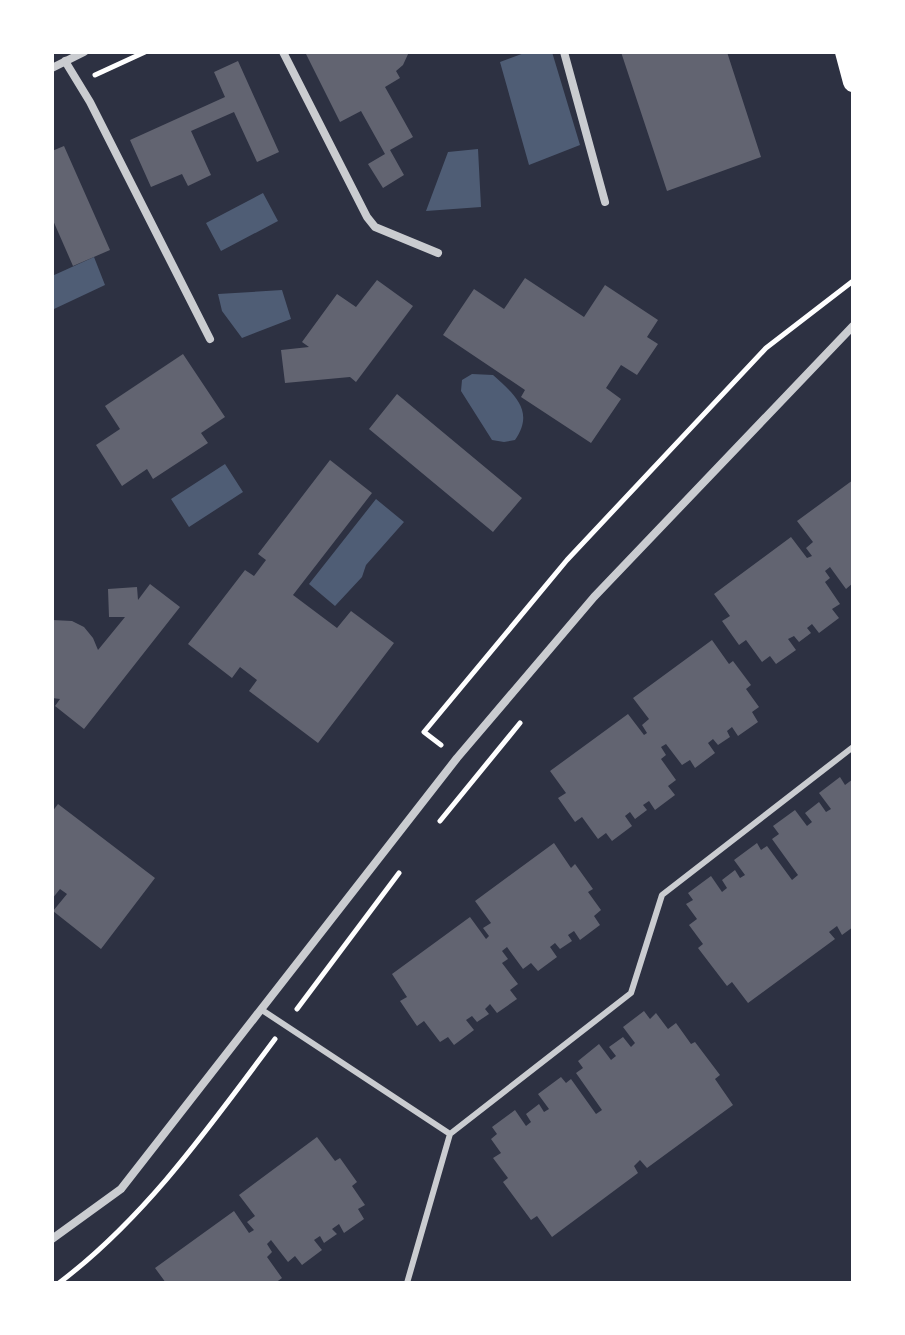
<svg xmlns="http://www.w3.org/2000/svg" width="905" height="1335" viewBox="0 0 905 1335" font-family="'Work Sans',sans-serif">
<rect width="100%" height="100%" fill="#2d3142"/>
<path fill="#4f5d75" d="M527,52H552L580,145L529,165L500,62Z
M478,149L481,207L426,211L448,152Z
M263,193L278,221L221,251L206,223Z
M94,257L105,285L54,309L52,276Z
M282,290L291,319L242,338L222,311L218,294Z
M472,374L493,375C515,395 535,411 515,440L504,442L492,440L461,391L462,380Z
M225,464L243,492L189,527L171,499Z
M376,499L404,522L366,565L362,577L335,606L309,584Z"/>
<path fill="#626471" d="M305,52H409L403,65L396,71L400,78L385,87L413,137L390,150L404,175L383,188L368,164L385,154L361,111L340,122Z
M621,52H727L761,157L667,191Z
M238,61L279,152L257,162L234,112L191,131L211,175L188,186L182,174L151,187L130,140L225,97L214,72Z
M64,146L110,250L73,266L52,218V151Z
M525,278L584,317L605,285L658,320L647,337L658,344L637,375L621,365L606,388L621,399L591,443L521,397L525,390L443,335L474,289L504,309Z
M377,280L413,306L356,382L350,377L285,383L281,350L309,347L302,342L337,294L356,307Z
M183,354L225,417L201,433L208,443L153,479L147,469L122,486L96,445L120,429L105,406Z
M397,394L522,498L493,532L369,429Z
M330,460L372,493L293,595L337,628L351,611L394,643L318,743L249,691L257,680L240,667L232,678L188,644L245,570L254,576L266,560L258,554Z
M853,480V583L846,589L830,567L825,571L830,578L825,582L840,604L832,609L839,618L819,633L812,624L807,628L811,633L799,642L794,636L788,639L796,650L776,664L770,656L762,662L746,640L739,645L722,621L730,616L714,594L791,537L807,558L812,556L806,548L813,542L797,521Z
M150,584L180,607L84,729L55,706L60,699L52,698V620L72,621L84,627L93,638L98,650L125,617H109L108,589L137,587L138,600Z
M712,640L729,664L733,661L751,685L746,689L759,707L752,712L758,722L738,736L732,727L727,731L730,737L718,745L713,739L708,743L715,753L695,768L690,760L682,765L666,744L661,747L666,755L661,759L676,780L668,786L675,795L655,810L649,801L643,805L647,810L635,819L630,812L625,816L632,826L612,841L606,833L598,839L582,817L575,822L558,798L566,793L550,771L628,714L644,735L647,733L642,725L649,719L633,698Z
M840,777L845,785L853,779V927L842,935L837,926L829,932L835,939L748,1003L732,982L727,986L698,948L703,944L689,925L697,919L686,904L693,900L688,893L711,876L722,892L727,888L722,880L735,870L740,878L745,875L734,860L757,843L761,850L767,846L792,880L798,875L772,839L779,834L773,826L795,810L807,826L812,822L805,813L819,802L826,812L831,809L819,793Z
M58,804L155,878L101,949L53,911L67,894L60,889L52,899V812Z
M554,843L571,868L575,864L593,889L588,892L601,910L594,916L600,925L580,940L574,931L568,935L572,941L560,949L555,943L550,947L557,957L538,971L531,963L523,969L507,947L502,951L508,959L502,963L518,984L510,990L517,999L497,1013L490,1004L485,1009L489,1014L477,1022L472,1016L466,1020L474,1030L454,1045L448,1037L440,1042L424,1021L417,1026L400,1001L407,997L392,974L470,917L486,939L489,936L483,928L491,923L475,901Z
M644,1011L650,1019L656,1013L668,1029L676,1023L691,1044L695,1042L720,1075L715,1079L733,1105L647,1168L640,1160L634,1166L638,1173L552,1237L537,1216L531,1220L503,1182L508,1178L493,1158L501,1153L491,1139L497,1134L492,1127L515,1110L526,1126L531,1122L526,1114L539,1104L544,1112L549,1109L538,1094L561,1077L566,1083L571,1079L596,1114L602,1110L576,1073L583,1068L578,1061L599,1044L611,1060L616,1056L609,1047L623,1037L631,1047L635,1043L623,1027Z
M317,1137L335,1161L340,1158L357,1182L352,1186L365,1205L358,1209L364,1219L344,1233L339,1224L332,1229L337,1234L324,1243L320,1236L314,1240L322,1250L302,1265L295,1256L288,1262L271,1240L267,1244L272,1252L267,1257L282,1278L275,1283H166L155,1268L234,1211L249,1233L254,1230L247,1222L255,1216L239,1195Z"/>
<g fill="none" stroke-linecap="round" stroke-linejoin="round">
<path stroke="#fff" stroke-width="5" d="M95,75L145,52
M441,745L424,732L567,560L766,348L853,281
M440,821L520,723
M297,1009L399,873
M59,1283C146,1217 210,1126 275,1039"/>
<path stroke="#caccd0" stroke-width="6" d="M262,1010L450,1134
M407,1283L450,1134L631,993L662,895L853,747"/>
<path stroke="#caccd0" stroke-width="8" d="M283,52L367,217L375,227L438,253
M564,52L605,202
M65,61L90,102L210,339
M52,68L84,52
M52,1239L121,1189L457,758L594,597L853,326"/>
<path stroke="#fff" stroke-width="20" d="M845,52L853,82"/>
</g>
<rect width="905" height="1335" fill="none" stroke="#ffffff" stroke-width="108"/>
</svg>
